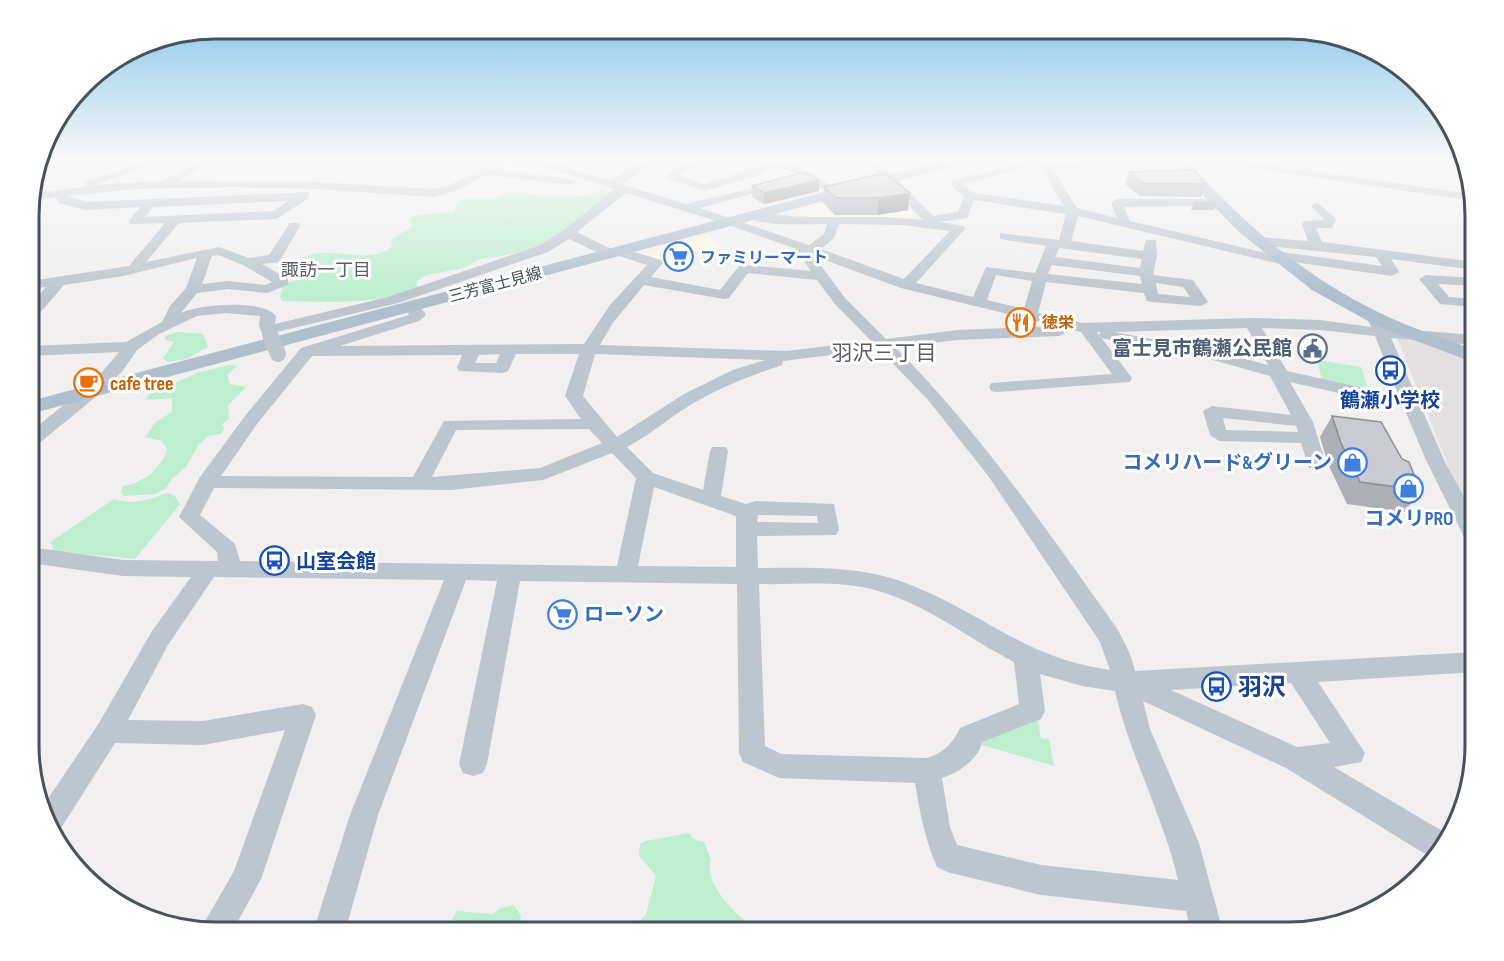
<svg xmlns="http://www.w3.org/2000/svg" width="1504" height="961" viewBox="0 0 1504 961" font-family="'Sofia Sans Condensed','Noto Sans JP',sans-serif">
<rect width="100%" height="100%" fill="#f1efef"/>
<path fill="#fcf6e8" d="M875,188L893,191L921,223L803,219L791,211Z
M706,235L723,247L720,251L703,248L687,267L631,255Z"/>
<path fill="#e2e0e1" d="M1397,338L1425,341L1475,361V506L1470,505L1454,480Z"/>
<path fill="#bdeecf" d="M603,189L614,193L560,240L518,253L479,259L463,268L427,275L417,281L416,289C375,305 326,302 282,301L280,297L284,284L306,276L297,262C325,239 365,269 393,246L391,240L410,228L412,224L409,219L416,215L454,212L458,202L466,199H493L510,191L548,197L585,196Z
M178,332L203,334L208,347L186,359L168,362L163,358L174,342L165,340V336Z
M1317,360L1361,367L1369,393L1323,384Z
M229,365L237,366L227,375L230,384L246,387L228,405L229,419L222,424L224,429L221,434L208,436L199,444L186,467L172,479L165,489L155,494L124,496L121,492L123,486L133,484L150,475L163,460L167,450L162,441L145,437L156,422L172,412V398L145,400L150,394L197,373Z
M167,493L174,495L180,504L135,559L52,551L53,545L49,543L114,499C132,506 150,499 167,493Z
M1037,718L1041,738L1049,739L1054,766L976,743Z
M689,833L693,839L704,842L711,859C703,879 729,908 744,920V932H627L646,915L656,876L639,855L640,844L646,841Z
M514,905L521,916L518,932H453L451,922L456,911L493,914L501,908Z"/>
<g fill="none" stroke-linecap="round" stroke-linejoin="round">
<path fill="#bdc6ce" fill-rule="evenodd" d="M150,160H166L94,185L164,181L199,160H211L180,181L316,182L434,189L448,186L484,168L570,179L576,182L570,185L486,175L456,191L434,197L316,189L229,187L135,189L67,196L86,202L309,192V198L276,219L179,223L146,262L219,247L249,258L269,255L290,223H298L300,226L279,262L262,264L288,279V285L267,293L228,289L197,293L181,313C200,304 263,299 276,316L275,324L388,297L538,246L560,233L615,189L528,162L527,160H542L610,180L646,160H658L621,184L686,204L780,182V186L700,208L809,245L824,234L827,224C809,224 757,227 745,216C752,209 770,214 780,215C828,220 876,214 923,220L866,160H877L933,216L958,212L964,197L951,185V181L1023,162L1022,160H1047L1043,163L1047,165L1120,160L1115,163L1053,170L1077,208L1117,218L1111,203L1117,199H1219V205L1215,206L1124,207L1130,221L1270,254L1276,251L1382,266L1376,257L1259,245L1252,241L1259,237L1308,241L1302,224L1304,221L1324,220L1311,206L1317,202L1336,219L1332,228H1316L1322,242L1475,262V270L1391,259L1399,272L1392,276L1286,261L1280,264L1078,216L1071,241L1143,251L1146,240H1156L1157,256L1153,275L1193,280L1208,302L1201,306L1152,302L1147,301L1144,293L1046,282L1038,313L1082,323L1252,318L1320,320L1371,327L1368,321L1376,316L1381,318L1387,328L1475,335V345L1391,338L1444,460L1475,517V544L1468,542L1464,537L1426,460L1404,408L1290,382L1313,422L1326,464L1323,468H1309L1301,443L1219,441L1210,435L1203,411L1212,406L1291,415L1270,376L1209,359L1101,338L1099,335L1101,332H1097L1132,378L1130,382L997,392L991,391L989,387L991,383L1112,374L1081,332L1065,328L1064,334L1059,336L958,340L895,347C981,433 1048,532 1118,630L1130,654L1135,671L1475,652V672L1318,682L1365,753L1361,762L1334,767L1449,835L1444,850L1433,859L1286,768L1143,701L1150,729L1199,843L1223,932H1191L1186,911L1041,895L947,872L937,867C925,840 920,813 915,783L779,778L743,762L739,753L737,584L520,581L487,764L483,773L473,776L463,773L459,764L497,581L466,580L378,815L345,932H313L350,815L444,580L214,577L168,645L128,720L203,721L303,704L312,707L316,715L261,879L232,932L200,930L234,871L285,730L203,745L115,743L58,833L52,835L43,806L99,723L152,631L191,577L123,576L30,563V547L123,560L218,561L217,552L179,517L200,477L245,416L301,348L409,315L406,306L413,302L418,303L426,315L419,321L340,346L584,344L610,305L647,265L616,255L605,256L569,239L548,252L398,303L277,332L276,337H264L259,326L260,316L226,313L197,316L159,334L137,350L121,373L92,400L37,445L30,447V432L96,379L119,352L30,356V346L126,342L162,322L170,306L186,288L197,258L123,276L64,285L35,319L30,321V306L46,287L30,289V281L129,266L165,223L131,224L129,221L140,207L86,210L59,203L56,197L30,202V194L88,186L84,183L86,181ZM1032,166L1042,170L1064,206L974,193L963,184ZM626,193L726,224L796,249L811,271L744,265L739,266L720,290L651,277L663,263L661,260L619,247L613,250L577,232ZM974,200L1066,214L1059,240L1000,233V239L1046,246L1035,273L986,267L973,297L916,283L965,229L964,226L939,222L967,218ZM288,201L273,211L145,217L153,207ZM839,224L902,225L950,231L904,279L821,249L834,238ZM1059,248L1142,259L1140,268L1055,257ZM218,255L243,265L272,282L265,285L228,281L202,284L212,256ZM814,256L901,288L1057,326L958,330L886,339L845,298ZM1052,265L1140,276L1142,284L1048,274ZM748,273L817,280L835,304L871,341L786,351L600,345L612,324L644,285L724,299L729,298ZM996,275L1032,281L1024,309L987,300ZM1156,283L1183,287L1190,297L1158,294ZM1247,328L1268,365L1211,350L1114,332ZM1262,328L1320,330L1375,336L1399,396L1287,371ZM879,349L929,401L989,477L1100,642L1110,670C1026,659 982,612 908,584C860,565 809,568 758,568L757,536L836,535L839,530L834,504L756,501L746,504L721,496L728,451L726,447H712L710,451L703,490L653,473L627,447C652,434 672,415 697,401C724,386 752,375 782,365L783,361ZM500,354L496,363H475L479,355ZM516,354H579L565,396L581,419L444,421L413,477L221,476L257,424L312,356L462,355L457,368L459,371L502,373L508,371ZM595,354L765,360L733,370L684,394L617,437L583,396ZM1223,418L1296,426L1298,432L1226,430ZM589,429L602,443L540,468L432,477L456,430ZM612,453L636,478L617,566L240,561L235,544L200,515L214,488L451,490L543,480ZM654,487L736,516V567L638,566ZM758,515L817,516L818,523L757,522ZM759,584C797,585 838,580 875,590C925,603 969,639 1014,662L1019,704L960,728C953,743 944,753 927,758L781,754L765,746ZM1040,674L1082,686L1115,691C1130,756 1163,815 1178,880L1041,865L957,845L950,827L942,778C958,773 978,760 982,742L1041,719L1045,711ZM1291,683L1330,743L1297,747L1171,690Z
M695,160H707L680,176L705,184L760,166L738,162L737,160H762L795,165L843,192L833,194L788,170L771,168L763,174L705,191L663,177Z
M1212,160H1236L1472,194L1474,201L1217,163Z
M1426,275L1475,278V286L1438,284L1449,297L1475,299V307L1440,304L1419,279Z"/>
<path fill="#afbfcd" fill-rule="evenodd" d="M946,160H967L965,163L30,414V401Z
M1174,160H1187C1242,223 1305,277 1380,313C1411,328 1443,338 1475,350V363L1379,327L1312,290L1239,232L1195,187Z"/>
<path stroke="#bdc6ce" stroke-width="16" d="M270,334L278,354"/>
</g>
<path fill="#adafb4" d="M1129,172L1206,184L1201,197L1140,196L1125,184Z
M884,173L908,210L877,215H835L823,203L824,187Z
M819,180V191L764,204L752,197V186Z
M1194,201H1218L1214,210H1191Z
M1332,416L1420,490L1405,512L1347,504L1328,464L1320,437Z"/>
<path fill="#8d8e92" d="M819,180V191L764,204V193Z
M910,193L908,210L877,215L879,198Z"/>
<path fill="#c9cbd1" stroke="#8d8e92" stroke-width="1.5" d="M1193,170L1206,184H1144L1129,172Z
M804,172L819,180L764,193L752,186Z
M884,173L910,193L879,198H836L824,187Z
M1332,416L1381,422L1402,459L1409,462L1420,490L1360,482L1341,443Z"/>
<linearGradient id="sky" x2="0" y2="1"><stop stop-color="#83c3e9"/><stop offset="0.54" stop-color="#f9f8f8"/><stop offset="1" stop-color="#f9f8f8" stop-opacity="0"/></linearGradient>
<rect width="1504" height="294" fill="url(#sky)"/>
<defs>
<symbol id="supermarket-ring" viewBox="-11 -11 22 22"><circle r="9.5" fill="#fff" stroke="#3f7fe0" stroke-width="1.5"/><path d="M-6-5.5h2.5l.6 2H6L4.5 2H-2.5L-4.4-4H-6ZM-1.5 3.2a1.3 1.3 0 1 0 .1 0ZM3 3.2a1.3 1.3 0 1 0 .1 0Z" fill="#3f7fe0"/></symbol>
<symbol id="restaurant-ring" viewBox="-11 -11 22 22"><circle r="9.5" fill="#fff" stroke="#e8710a" stroke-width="1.5"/><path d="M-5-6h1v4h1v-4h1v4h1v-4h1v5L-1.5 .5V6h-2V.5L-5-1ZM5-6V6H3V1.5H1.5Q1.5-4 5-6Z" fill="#e8710a"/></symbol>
<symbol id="civic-ring" viewBox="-11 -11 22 22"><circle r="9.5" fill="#fff" stroke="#5c6f8a" stroke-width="1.5"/><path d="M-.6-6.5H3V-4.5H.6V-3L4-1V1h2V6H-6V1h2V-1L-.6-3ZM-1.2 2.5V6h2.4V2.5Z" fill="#5c6f8a"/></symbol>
<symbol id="bus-ring" viewBox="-11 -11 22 22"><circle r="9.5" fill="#fff" stroke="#1a4fb4" stroke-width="1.5"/><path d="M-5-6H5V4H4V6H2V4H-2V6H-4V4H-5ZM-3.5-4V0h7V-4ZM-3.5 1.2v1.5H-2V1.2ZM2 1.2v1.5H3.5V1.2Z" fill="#1a4fb4"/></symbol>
<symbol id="cafe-ring" viewBox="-11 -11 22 22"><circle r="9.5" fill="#fff" stroke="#e8710a" stroke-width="1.5"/><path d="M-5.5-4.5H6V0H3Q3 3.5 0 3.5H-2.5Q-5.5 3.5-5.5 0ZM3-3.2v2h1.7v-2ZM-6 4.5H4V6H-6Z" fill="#e8710a"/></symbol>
<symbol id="shop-ring" viewBox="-11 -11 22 22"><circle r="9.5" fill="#fff" stroke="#3f7fe0" stroke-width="1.5"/><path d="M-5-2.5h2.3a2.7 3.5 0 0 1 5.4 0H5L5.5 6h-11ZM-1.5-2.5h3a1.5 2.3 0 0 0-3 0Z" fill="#3f7fe0"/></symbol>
</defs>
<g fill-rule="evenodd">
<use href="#supermarket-ring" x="662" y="240" width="33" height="33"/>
<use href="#restaurant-ring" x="1004" y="306" width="33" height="33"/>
<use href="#civic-ring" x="1296" y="332" width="33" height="33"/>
<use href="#bus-ring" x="1374" y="354" width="33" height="33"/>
<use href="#cafe-ring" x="72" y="366" width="33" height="33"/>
<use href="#shop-ring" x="1336" y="446" width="33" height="33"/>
<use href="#shop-ring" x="1392" y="472" width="33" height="33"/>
<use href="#bus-ring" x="258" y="544" width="33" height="33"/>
<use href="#supermarket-ring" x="546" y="598" width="33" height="33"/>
<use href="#bus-ring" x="1200" y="670" width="33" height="33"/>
</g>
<g text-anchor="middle" stroke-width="6" stroke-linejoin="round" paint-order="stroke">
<g font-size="16" font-weight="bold" fill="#366cbe" stroke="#fff" text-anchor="start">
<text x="700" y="263">ファミリーマート</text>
</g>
<g font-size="16" fill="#47525c" stroke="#fff">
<text transform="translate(495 284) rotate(-15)" y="6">三芳富士見線</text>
</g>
<g font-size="16" font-weight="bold" fill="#c56008" stroke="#fff" text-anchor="start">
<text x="1042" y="328">徳栄</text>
</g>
<g font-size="18" fill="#5b5f64" stroke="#fff">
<text x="326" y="276">諏訪一丁目</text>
</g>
<g font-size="20" font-weight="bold" fill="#4e5e75" stroke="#fff" text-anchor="end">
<text x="1292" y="355">富士見市鶴瀬公民館</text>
</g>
<g font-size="20" font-weight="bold" fill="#c56008" stroke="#fff" text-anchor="start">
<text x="110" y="390">cafe tree</text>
</g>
<g font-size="20" font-weight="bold" fill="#164399" stroke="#fff">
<text x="1390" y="407">鶴瀬小学校</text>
<text x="296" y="568" text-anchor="start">山室会館</text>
</g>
<g font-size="20" font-weight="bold" fill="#366cbe" stroke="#fff" text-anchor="end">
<text x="1332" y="469">コメリハード&amp;グリーン</text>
<text x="1409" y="525" text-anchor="middle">コメリPRO</text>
<text x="584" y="621" text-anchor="start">ローソン</text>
</g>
<g font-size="21" fill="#5b5f64" stroke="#fff">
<text x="884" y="360">羽沢三丁目</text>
</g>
<g font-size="24" font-weight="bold" fill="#164399" stroke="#fff" text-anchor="start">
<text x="1238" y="695">羽沢</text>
</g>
</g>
<path d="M0 0H1504V961H0ZM216 39H1288A177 177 0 0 1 1465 216V745A177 177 0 0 1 1288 922H216A177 177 0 0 1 39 745V216A177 177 0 0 1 216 39Z" fill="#fff" fill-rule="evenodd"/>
<path fill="none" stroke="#47525c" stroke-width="3" d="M216 39H1288A177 177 0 0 1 1465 216V745A177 177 0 0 1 1288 922H216A177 177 0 0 1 39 745V216A177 177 0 0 1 216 39Z"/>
</svg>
